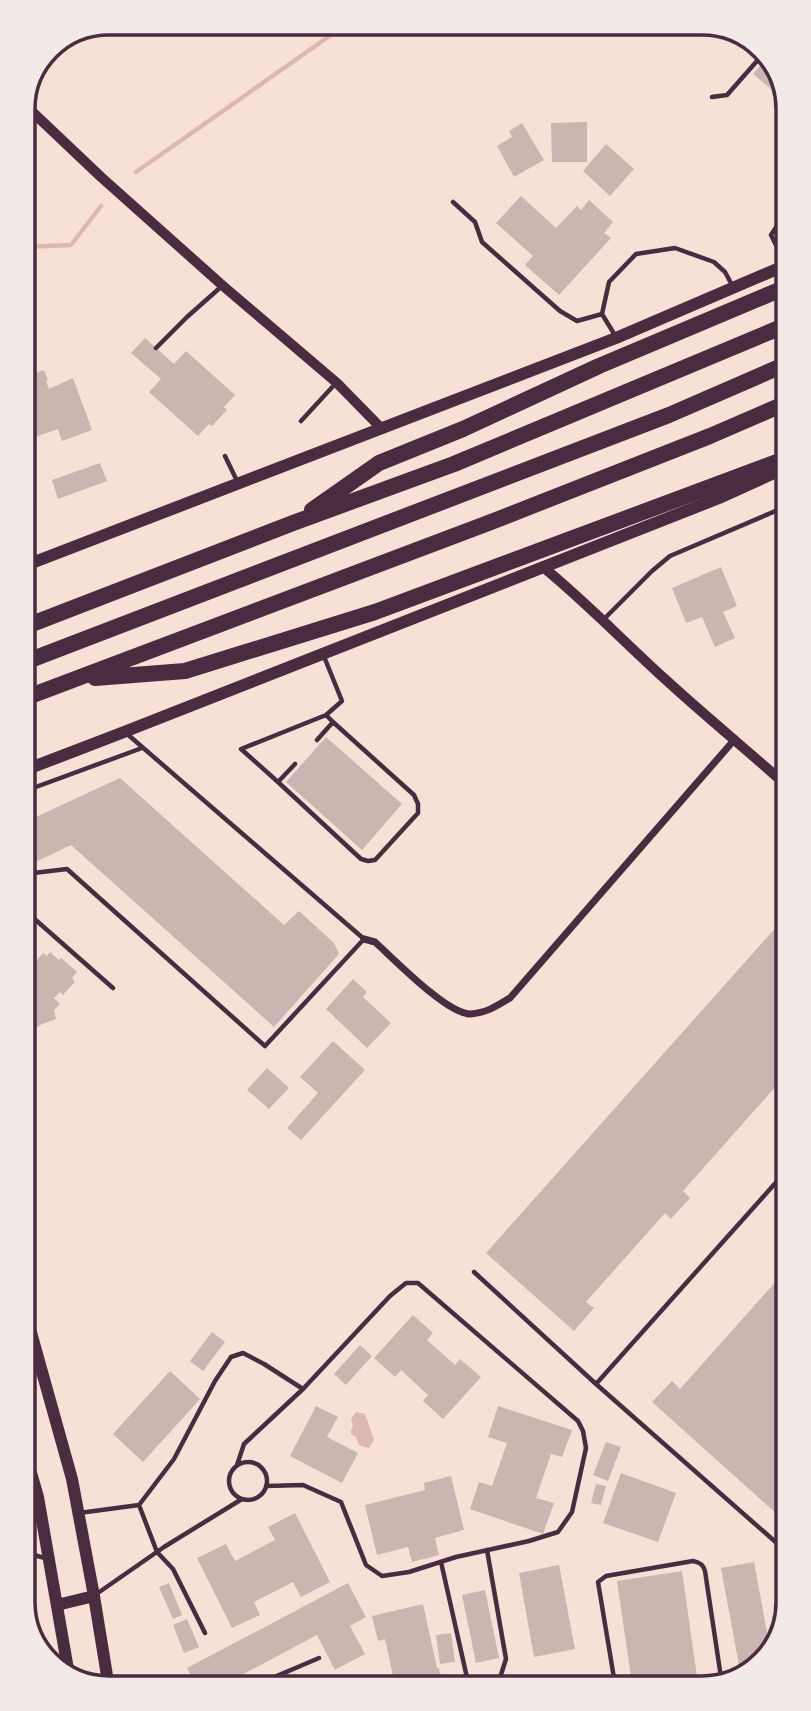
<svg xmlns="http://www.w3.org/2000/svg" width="811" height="1711" viewBox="0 0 811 1711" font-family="'Roboto Condensed',sans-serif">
<rect width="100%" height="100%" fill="#f7e1d7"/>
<path fill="#dcb8b0" d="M356,1412L365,1414L374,1440L369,1448L359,1445L356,1437L351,1434V1430L353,1427L351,1419Z"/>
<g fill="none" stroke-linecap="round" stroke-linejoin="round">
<path stroke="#dcb8b0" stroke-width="4.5" d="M136,172L348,23
M23,247L71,245L101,206"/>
</g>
<path fill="#ccb4b1" d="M767,58L784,81V100L753,74Z
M587,122V162H552L551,123Z
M522,123L544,160L514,177L497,146L512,137L509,131Z
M606,144L634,169L610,196L583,171Z
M521,196L556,228L577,206L581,210L589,200L613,222L604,233L611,238L559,295L525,265L533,256L496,223Z
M145,338L174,364L186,351L235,395L224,407L227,410L212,426L209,424L198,436L149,392L161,379L131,353Z
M44,370L48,380L46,381L49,389L73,378L92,430L62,441L58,429L32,438L24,417V377Z
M100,463L107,481L58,499L52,480Z
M721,567L737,606L723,612L735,638L715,647L702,617L686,623L672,588Z
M326,737L402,804L362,850L286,782Z
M120,778L284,925L299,911L334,943L339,954L274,1027L71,845L25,867V822Z
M786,916V1075L683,1191L690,1198L671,1219L665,1213L586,1302L594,1308L574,1331L486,1253Z
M50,952L59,960L61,958L77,972L72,978L75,982L63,995L60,992L54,998L60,1004L54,1010L56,1019L40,1025L29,1035L33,1039L26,1049V976L33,967L32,966L43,953L47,956Z
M353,979L367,992L363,997L391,1023L367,1048L326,1009Z
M333,1041L365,1070L301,1140L287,1128L318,1093L300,1077Z
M267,1068L289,1088L269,1109L247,1090Z
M787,1269L788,1524L652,1402L672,1381L680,1389Z
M413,1315L433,1333L427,1340L455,1365L460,1359L481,1377L443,1419L423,1401L428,1395L401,1370L395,1377L374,1358Z
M212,1332L225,1342L203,1371L190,1361Z
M360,1345L372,1356L346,1385L334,1374Z
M170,1371L200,1399L143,1462L113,1434Z
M316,1406L338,1417L327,1437L358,1453L342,1483L290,1456Z
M498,1406L572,1430L562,1457L551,1454L536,1498L554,1503L543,1534L470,1509L479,1482L492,1486L507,1443L488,1437Z
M606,1442L621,1447L608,1481L593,1475Z
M621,1473L676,1493L658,1542L603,1523Z
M451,1476L464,1530L435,1538L439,1555L412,1562L408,1547L377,1555L365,1505L425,1490L424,1483Z
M596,1484L606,1486L601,1505L591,1503Z
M295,1513L330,1582L301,1597L293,1582L254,1602L260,1615L232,1628L197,1558L226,1544L235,1561L275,1540L268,1527Z
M754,1562L771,1654L741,1676L721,1568Z
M559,1565L575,1649L534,1657L519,1573Z
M682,1571L698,1684H632L617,1581Z
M169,1583L182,1615L173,1619L159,1587Z
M348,1583L366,1617L350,1626L365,1654L335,1670L317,1635L219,1687H197L187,1668Z
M485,1590L499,1658L476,1663L462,1595Z
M423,1604L437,1668H439L443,1686H386L384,1677L393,1676L385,1639L378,1641L372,1616Z
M187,1619L199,1647L184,1653L173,1625Z
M451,1633L455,1662L440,1664L436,1635Z"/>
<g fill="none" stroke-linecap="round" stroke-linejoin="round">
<path stroke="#4a2c40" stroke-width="4.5" d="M712,97L727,95L764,53
M453,202L475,222L482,242L560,311L577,321L602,314
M784,215L771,235L784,261
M616,337L602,314L609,282L636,254L675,248L714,262L725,272L732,285
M156,348L187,317L222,286
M301,421L336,383
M225,456L238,483
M603,620L652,571L670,556L785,507
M317,740L333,722L326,715
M295,764L278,782L241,749L326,715L342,701L323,654
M278,782L361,859L368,861L375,860L418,813V804L414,795L333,722
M25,791L142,748
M25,874L67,869L265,1046L364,939L126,733
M25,911L30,915L25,920
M30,915L113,988
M787,1170L596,1384L788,1553
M474,1272L596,1384
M229 1481a19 19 0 1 1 38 0a19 19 0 1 1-38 0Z
M237,1465L244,1444L303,1389
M139,1505L157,1552L173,1569L205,1633
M79,1513L139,1505L174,1459L215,1381L231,1357L243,1353L264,1364L303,1389L390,1296L406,1283H418L578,1421L583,1431L586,1448L572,1512L558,1532L529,1541L456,1557L409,1572L382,1576L366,1565L341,1502L303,1485L266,1486
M487,1550L506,1659L498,1684L496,1685
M27,1551L30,1554L45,1558
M441,1562L468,1682L473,1685
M95,1595L164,1547L242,1499
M615,1684L598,1582L606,1576L693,1561C699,1562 703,1564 705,1571L722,1684
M251,1687L319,1658"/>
<path stroke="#4a2c40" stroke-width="7" d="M364,939L375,942C394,959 447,1014 470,1014C486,1013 497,1006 510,998L735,739"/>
<path stroke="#4a2c40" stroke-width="10" d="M23,103L101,177L222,285L337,383L382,429
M543,567C586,602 624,642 665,679C704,715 746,749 786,785"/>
<path stroke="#4a2c40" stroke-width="12" d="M24,566L616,338L784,266
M25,770L124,732L719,498L785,468
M27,1318L72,1479L94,1596L109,1688
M27,1459L38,1497L69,1675
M57,1605L94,1596"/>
<path stroke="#4a2c40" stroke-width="16" d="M312,510L379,463L463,429L599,366L784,288
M24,627L293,523L454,464L784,326
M25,662L669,415L784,365
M95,678L185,671L375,612L785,459
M25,698L491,522L710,436L784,404"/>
</g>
<path d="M0 0H811V1711H0ZM109 35H702A74 74 0 0 1 776 109V1602A74 74 0 0 1 702 1676H109A74 74 0 0 1 35 1602V109A74 74 0 0 1 109 35Z" fill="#f1eae7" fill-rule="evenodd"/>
<path fill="none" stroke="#4a2c40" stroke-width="3.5" d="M109 35H702A74 74 0 0 1 776 109V1602A74 74 0 0 1 702 1676H109A74 74 0 0 1 35 1602V109A74 74 0 0 1 109 35Z"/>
</svg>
